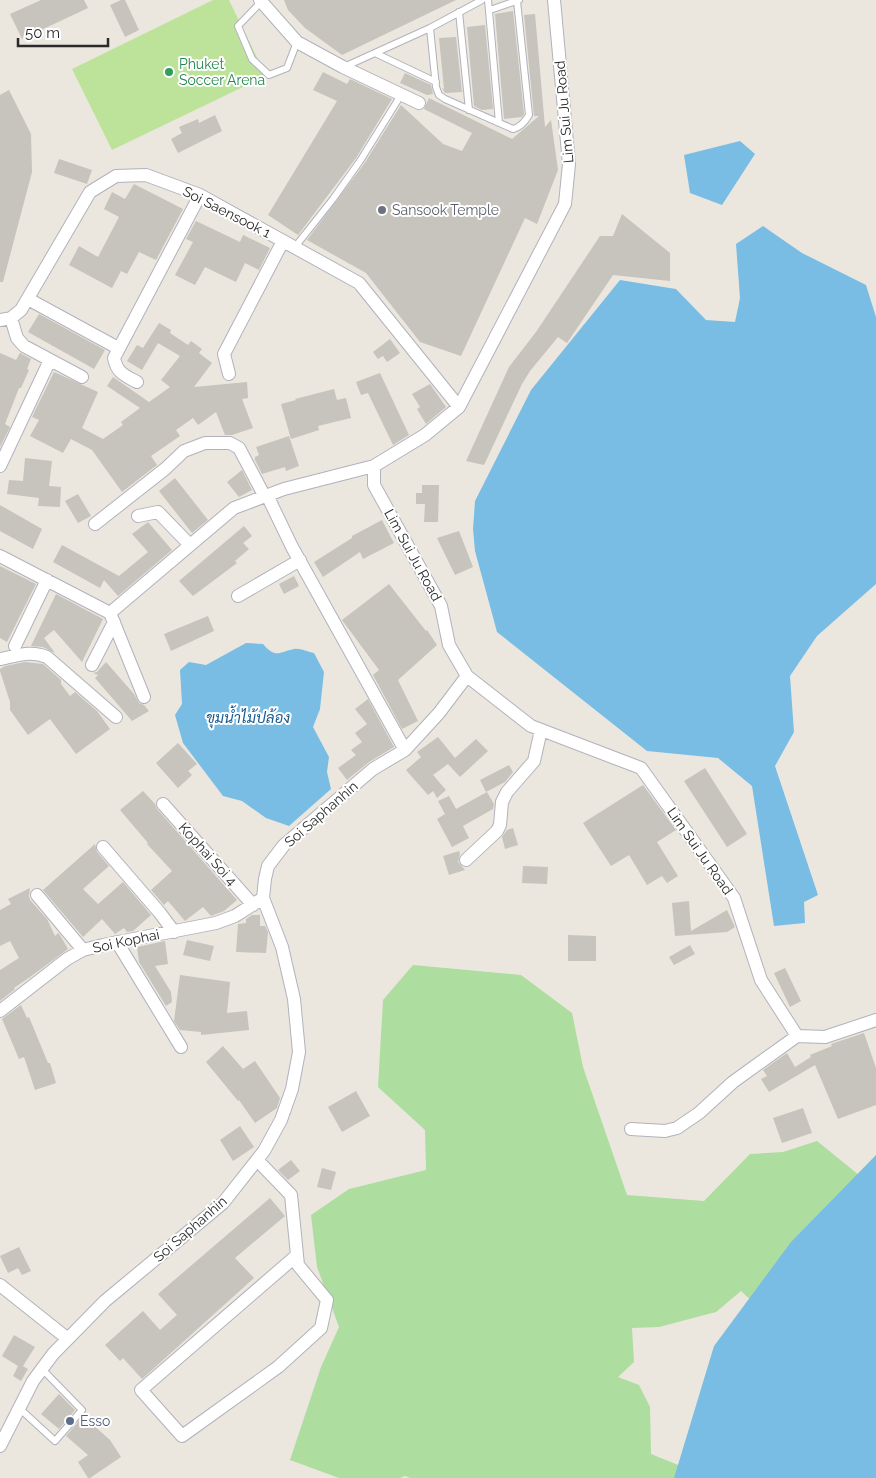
<svg xmlns="http://www.w3.org/2000/svg" width="876" height="1478" viewBox="0 0 876 1478" font-family="Raleway,Sarabun,sans-serif">
<rect width="100%" height="100%" fill="#ebe7de"/>
<path fill="#addd9f" d="M413,965L521,975L572,1013L583,1067L627,1195L704,1201L750,1154L783,1152L817,1141L865,1180L774,1322L741,1291L716,1312L659,1327L632,1328L634,1362L618,1377L639,1385L650,1407L651,1454L688,1469L689,1478H410L405,1476L400,1478H339L290,1460L321,1367L339,1327L317,1267L311,1215L349,1189L426,1170L425,1130L378,1087L383,1000Z"/>
<path fill="#bde39b" d="M213,0H229L266,76L112,150L72,69Z"/>
<path fill="#7abde4" d="M740,141L755,154L722,205L690,193L684,155Z
M763,226L802,253L866,285L876,317V584L817,636L790,676L794,732L775,766L818,895L804,902L805,923L774,926L752,786L718,758L647,751L497,632L475,551L473,529L475,501L531,390L620,280L676,289L706,320L735,322L740,298L736,244Z
M246,643L263,644C276,659 279,652 294,649C300,648 308,652 314,653L324,672L320,709L313,727L329,757L327,772L331,789L289,826L266,818L242,801L223,796L183,743L175,715L182,704L180,670L189,662L206,665Z
M876,1155V1478H674L714,1346L791,1242Z"/>
<path fill="#c7c3bd" d="M41,0H84L88,8L22,39L10,14Z
M121,0H125L139,30L125,37L110,5Z
M284,0H456L342,55L305,28L288,10Z
M513,11L524,114L522,117L504,119L495,14Z
M535,14L545,127L551,120L558,170L537,224L525,218L461,356L420,342L366,273L307,240L364,164L401,105L443,144L462,151L472,133L424,109L429,98L512,139L539,116H534L524,15Z
M485,25L493,109L482,110L474,106L467,27Z
M456,37L462,92L445,93L442,88L444,89L439,38Z
M323,72L347,84L350,79L392,99L356,158L298,235L268,215L337,101L313,90Z
M405,73L431,85L433,94L427,95L400,83Z
M9,90L31,134L32,172L3,282H0V95Z
M215,115L222,131L178,153L171,139L182,133L179,127L198,119L199,123Z
M59,159L92,170L87,184L54,173Z
M134,184L183,209L156,260L139,252L127,274L121,271L112,288L69,265L79,246L98,257L119,217L104,209L112,192L125,199Z
M622,214L670,253V281L613,275L567,343L558,337L530,371L522,384L484,465L466,461L509,367L536,332L600,236H613Z
M196,221L240,242L243,235L270,248L259,270L245,263L236,282L205,267L195,285L175,275L193,242L186,239Z
M39,314L105,350L94,369L28,332Z
M159,323L171,330L170,333L188,345L191,341L202,349L199,353L212,363L194,387L247,382L248,398L242,399L253,428L232,435H225L216,412L198,425L193,418L176,430L180,436L151,456L157,465L122,492L92,450L71,439L63,453L30,436L39,420L32,417L54,372L98,392L82,428L103,439L123,425L121,422L140,408L107,386L113,377L149,402L170,387L161,380L180,356L158,343L142,370L127,361L137,345L143,348Z
M390,339L400,353L387,362L383,356L378,359L373,352Z
M0,353L16,360L20,353L31,359L27,369L29,370L21,388H19L5,424L10,427L0,447Z
M380,373L409,435L393,445L368,393L361,395L356,382Z
M430,384L446,407L426,424L417,409L420,407L412,394Z
M334,389L337,400L346,398L351,418L318,426L319,430L291,439L281,404L296,400L295,399Z
M289,436L299,466L286,471L285,467L262,474L255,460V457L259,455L256,447Z
M25,458L52,461L49,486L61,487L60,507L38,506L39,498L7,494L9,480L23,481Z
M242,470L252,490L239,497L227,482Z
M175,478L208,520L192,533L159,491Z
M422,485H439L438,522H424L425,504H416V493H422Z
M78,494L91,516L78,523L65,501Z
M0,505L42,529L33,549L0,531Z
M382,520L394,543L363,559L360,552L323,577L314,562L352,538V536Z
M148,522L172,550L118,596L104,580L100,588L53,562L62,545L119,576L148,552L132,534Z
M244,526L252,536L243,543L249,549L235,561L237,563L193,596L179,581Z
M459,531L473,567L455,575L437,538Z
M0,566L36,584L7,642L0,638Z
M294,576L299,586L284,594L279,584Z
M389,584L426,631L427,630L437,645L398,680L418,721L402,729L373,675L379,670L342,620Z
M56,594L103,619L82,662L54,630L44,638L55,653L43,647L31,646Z
M208,616L214,631L171,651L164,634Z
M25,662L43,664L61,680V684L70,696L75,692L97,711L110,729L76,754L50,719L28,735L10,710V702L0,671V669L5,666Z
M106,662L134,694L139,703L144,705L149,711L132,721L95,678L98,675L93,673L97,672Z
M368,699L394,747L369,762L347,780L338,768L356,755L351,750L362,742L355,733L367,724L355,709Z
M438,737L455,758L476,739L488,751L460,777L448,764L433,775L446,790L437,798L433,791L428,795L406,770L421,757L417,752Z
M178,743L197,764L188,771L192,775L178,788L156,763Z
M509,765L513,772L505,782L486,792L480,780Z
M705,768L747,834L727,847L684,781Z
M643,785L676,830L657,842L678,876L667,883L662,876L647,885L629,855L611,866L583,823Z
M143,791L155,804L157,809L237,900L224,911L211,916L203,907L185,921L168,901L164,905L151,890L172,871L147,844L148,843L120,810Z
M487,792L494,804L493,809L463,826L469,838L452,847L437,819L445,814L438,801L449,796L456,809Z
M513,828L518,845L505,849L502,837L507,830Z
M95,844L97,852L109,866L83,889L98,904L123,882L151,915L133,931L127,932L124,928L115,934L102,919L83,937L43,890Z
M459,851L460,854L458,862L465,870L449,875L443,856Z
M523,866L548,867L547,884L522,883Z
M30,888L29,896L30,900L47,919L55,936L58,933L60,935L68,949L30,977L14,988L15,989L0,1001V970L19,958L10,941L0,946V910L11,904L8,899Z
M689,901L691,931L727,910L735,927L727,932L675,936L672,903Z
M252,915H260V926H265L268,932L266,953L236,952L238,924L246,923V919Z
M568,935L596,936V961H568Z
M187,940L214,946L210,961L183,955Z
M165,941L168,964L155,966L171,992L172,1002L166,1006L139,962L137,947Z
M690,945L695,954L674,965L669,957Z
M785,968L801,1001L790,1007L774,973Z
M180,975L230,982L227,1013L247,1011L249,1030L201,1035V1032L180,1030L174,1021Z
M21,1005L27,1018L29,1017L48,1063H50L56,1083L35,1090L24,1057L19,1059L2,1019Z
M864,1033L876,1068V1105L838,1119L815,1065L769,1092L761,1079L767,1076L763,1070L787,1053L795,1067L811,1057L810,1055L832,1046L831,1044Z
M223,1046L243,1069L255,1061L280,1098L277,1108L255,1123L239,1100L238,1101L206,1062Z
M356,1091L370,1116L342,1132L328,1107Z
M803,1108L812,1133L782,1143L773,1118Z
M240,1126L254,1147L233,1161L220,1140Z
M291,1160L300,1171L288,1180L278,1170Z
M322,1168L336,1172L331,1190L317,1187Z
M270,1198L285,1216L235,1258L254,1278L142,1379L123,1358L120,1361L105,1345L143,1311L160,1330L177,1315L158,1294Z
M19,1247L31,1271L22,1275L18,1268L8,1273L0,1256Z
M14,1335L35,1347L23,1366L28,1369L21,1381L13,1376L18,1366L2,1356Z
M59,1394L75,1410L59,1429L41,1414Z
M83,1416L110,1440L121,1457L90,1478H88L78,1462L88,1455L66,1436Z"/>
<g fill="none" stroke-linecap="round" stroke-linejoin="round">
<defs>
<path id="lane" d="M488,0L499,123
M261,2L238,26L252,59L269,75L287,68L297,42
M490,10L519,0
M459,12L469,110
M430,28L436,87L439,95L445,99L513,129C521,127 525,122 529,115L517,1
M375,53L436,82
M344,67L430,28L482,0
M295,247L333,199L360,161L401,95
M19,1408L55,1441L82,1410L42,1369"/>
<path id="street" d="M260,0L297,42L343,67L419,103
M554,0L569,164L565,204L459,407L425,435L374,466V485L441,606L449,645L467,676L531,726L641,768L734,898L761,980L797,1036L825,1037L876,1020
M28,299L118,348
M11,318L17,338L24,346L82,377
M0,320L11,318L21,310L90,192L116,176L146,175L200,195L359,283L459,407
M229,374L224,354L283,241
M137,382C124,375 117,373 114,358L200,195
M0,466L50,360
M267,495L292,547L405,750
M138,516L158,512L190,545
M95,524L165,469L184,451L205,443H230L239,448L265,497
M0,556L110,613L144,697
M238,596L300,560
M110,613L234,508L284,489L374,466
M15,646L47,580
M0,659C17,656 30,650 47,657L116,717
M92,665L114,622
M163,804L253,905
M103,847L160,913L174,932
M466,860L497,831L500,825L502,802L507,792L534,761L541,730
M37,895L83,950
M117,942L181,1047
M0,1011L67,959L83,950L103,945L216,923L235,916L263,898
M631,1129L665,1131L677,1128L699,1113L733,1082L797,1036
M257,1160L291,1195L298,1265L327,1300L321,1328L278,1367L182,1436L141,1390L296,1256
M0,1285L68,1339
M0,1446L33,1381L53,1354L105,1301L223,1203L264,1151L281,1120L292,1089L299,1052L294,999L282,947L263,898L265,879L268,866L284,845L373,769L405,750L439,713L467,676"/>
</defs>
<use href="#lane" stroke="#b1b2bd" stroke-width="8"/>
<use href="#street" stroke="#b1b2bd" stroke-width="14"/>
<use href="#lane" stroke="#fff" stroke-width="6"/>
<use href="#street" stroke="#fff" stroke-width="12"/>
</g>
<circle fill="#2e9e5b" stroke="#fff" stroke-width="2" cx="169" cy="72" r="5"/>
<circle fill="#6b7280" stroke="#fff" stroke-width="2" cx="382" cy="210" r="5"/>
<circle fill="#5c6f8a" stroke="#fff" stroke-width="2" cx="70" cy="1421" r="5"/>
<g text-anchor="middle" stroke-width="4" stroke-linejoin="round" paint-order="stroke">
<g font-size="14" fill="#27864d" stroke="#fff" text-anchor="start">
<text x="179" y="69">Phuket<tspan x="179" dy="16">Soccer Arena</tspan></text>
</g>
<g font-size="14" fill="#2a2a2a" stroke="#fff">
<text transform="translate(564 112) rotate(-95)" y="5">Lim Sui Ju Road</text>
<text transform="translate(227 212) rotate(27)" y="5">Soi Saensook 1</text>
<text transform="translate(413 555) rotate(61)" y="5">Lim Sui Ju Road</text>
<text transform="translate(321 814) rotate(-41)" y="5">Soi Saphanhin</text>
<text transform="translate(700 851) rotate(55)" y="5">Lim Sui Ju Road</text>
<text transform="translate(208 854) rotate(48)" y="5">Kophai Soi 4</text>
<text transform="translate(126 941) rotate(-12)" y="5">Soi Kophai</text>
<text transform="translate(190 1229) rotate(-41)" y="5">Soi Saphanhin</text>
</g>
<g font-size="14" fill="#5b616d" stroke="#fff" text-anchor="start">
<text x="392" y="215">Sansook Temple</text>
</g>
<g font-size="14" fill="#4e5e75" stroke="#fff" text-anchor="start">
<text x="80" y="1426">Esso</text>
</g>
<g font-size="15" font-style="italic" fill="#195b8f" stroke="#fff">
<text x="248" y="723">ขุมน้ำไม้ปล้อง</text>
</g>
</g>
<path d="M18 38v8h90v-8" fill="none" stroke="#2a2a2a" stroke-width="2.5"/>
<text x="25" y="38" font-size="15" fill="#2a2a2a" stroke="#ffffff" stroke-width="4" paint-order="stroke">50 m</text>
</svg>
